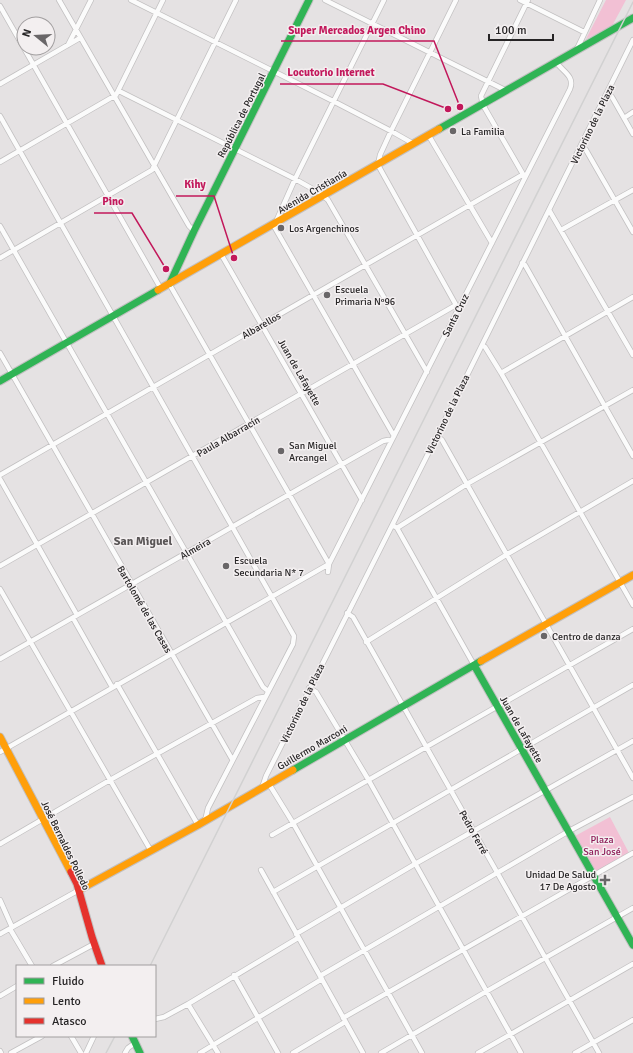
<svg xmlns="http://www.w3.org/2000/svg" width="633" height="1053" viewBox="0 0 633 1053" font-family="Signika,sans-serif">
<rect width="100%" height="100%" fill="#e5e2e3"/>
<path fill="#f2c0d4" d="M606,0H626L612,26L586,39Z
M610,817L629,853L594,873L575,836Z"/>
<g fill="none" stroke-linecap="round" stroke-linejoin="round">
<defs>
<path id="street" d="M59,0L189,226L194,231
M131,0L333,101L391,131L414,144
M325,0L507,91
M384,0L295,179L275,224V228L394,436
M456,0L391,131L380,155L378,165L456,305L458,307
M520,0L584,32
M0,6L161,289
M68,45L91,0
M577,49L600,0
M0,84L80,38
M119,91L295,179L320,193L328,200L427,372
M607,93L612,97L633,134
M0,116L294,636L293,644L208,808L205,821
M624,118L633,112
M429,136L492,243
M581,146L586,150L633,232
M0,162L116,95L163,0
M524,176L483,105L481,96L528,0
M549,210L633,355
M0,226L263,687L268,691
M561,230L633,190
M221,254L362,500
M0,258L152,170L236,0
M522,263L525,265L633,456
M170,283L171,287L329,564
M482,345L485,347L501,373L633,605
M0,353L232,759
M501,373L633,297
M437,436L442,440L633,778
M0,475L522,175
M0,479L77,615
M394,526L397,528L474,665
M397,528L467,484L633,390
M0,566L456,305
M328,572L329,564L570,89C575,76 563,72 556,62
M0,589L151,851
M347,613L353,617L599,1053
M73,618L112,687
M366,642L506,555L633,481
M0,659L383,441L388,440L391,441
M117,684L198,825
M309,688L316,692L368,779L521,1053
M0,752L329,564
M269,784L293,823L422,1053
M262,788L266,776L437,436L633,40
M272,835L633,629
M0,844L110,780L257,698L264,697
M261,870L363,1053
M273,892L633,685
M0,900L12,927
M10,929L32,966
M0,934L79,890
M296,934L415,864L633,741
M53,966L94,944
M234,975L278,1053
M320,976L569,831L633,797
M0,996L17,986
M188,1004L218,1053
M343,1018L633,853
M155,1019L164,1017L188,1004L298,938
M71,1036L81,1053
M0,1051L1,1053
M11,1053L42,1036
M86,1053L94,1036
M125,1053L128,1048L135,1043
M200,1053L322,979
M293,1053L345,1022
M381,1053L487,991L633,908
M478,1053L633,964
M575,1053L633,1020"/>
<path id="fast" d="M439,129L633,18
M170,283L194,231L309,0
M0,381L158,290
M474,665L633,945
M293,770L481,661
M132,1036L140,1053"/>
<path id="slow" d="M158,290L439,129
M481,661L633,575
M0,737L71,872
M79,890L198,825L293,770"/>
<path id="jam" d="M71,872L77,884L92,937L102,966"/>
</defs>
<use href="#street" stroke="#c2c0c1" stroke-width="6"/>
<use href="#fast" stroke="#c2c0c1" stroke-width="9"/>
<use href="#slow" stroke="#c2c0c1" stroke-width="9"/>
<use href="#jam" stroke="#c2c0c1" stroke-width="9"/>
<use href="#street" stroke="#fbfbfb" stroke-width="4.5"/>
<use href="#fast" stroke="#30b455" stroke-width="7"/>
<use href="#slow" stroke="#ff9f0a" stroke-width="7"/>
<use href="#jam" stroke="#e5322d" stroke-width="7"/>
<path stroke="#d1d1d1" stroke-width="1.5" d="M150,966L633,2
M106,1053L115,1036"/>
</g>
<g fill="#696668" stroke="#f3eff0" stroke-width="1.5">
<circle cx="453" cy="131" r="4"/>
<circle cx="281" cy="228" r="4"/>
<circle cx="327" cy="295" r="4"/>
<circle cx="281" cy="451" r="4"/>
<circle cx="226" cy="566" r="4"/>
<circle cx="544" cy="636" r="4"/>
<path d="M603 874h4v4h4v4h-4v4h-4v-4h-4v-4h4z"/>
</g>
<g text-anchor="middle" stroke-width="3" stroke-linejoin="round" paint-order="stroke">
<g font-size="10" fill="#262425" stroke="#f3eff0">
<text transform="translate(241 115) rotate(-63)" y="4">República de Portugal</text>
<text transform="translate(592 124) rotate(-64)" y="4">Victorino de la Plaza</text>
<text transform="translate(312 191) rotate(-30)" y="4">Avenida Cristianía</text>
<text transform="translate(455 315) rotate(-63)" y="4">Santa Cruz</text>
<text transform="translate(261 325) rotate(-30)" y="4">Albarellos</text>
<text transform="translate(300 372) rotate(60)" y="4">Juan de Lafayette</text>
<text transform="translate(447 414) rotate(-64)" y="4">Victorino de la Plaza</text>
<text transform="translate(228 436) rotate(-30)" y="4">Paula Albarracín</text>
<text transform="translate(195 548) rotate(-30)" y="4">Almeira</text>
<text transform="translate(145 609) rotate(60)" y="4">Bartolomé de las Casas</text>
<text transform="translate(302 703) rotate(-64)" y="4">Victorino de la Plaza</text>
<text transform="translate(522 729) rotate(60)" y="4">Juan de Lafayette</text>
<text transform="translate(312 747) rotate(-30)" y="4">Guillermo Marconi</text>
<text transform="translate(474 832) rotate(61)" y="4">Pedro Ferré</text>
<text transform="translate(66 845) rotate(64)" y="4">José Bernaldes Polledo</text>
</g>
<g font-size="10" fill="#262425" stroke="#f3eff0" text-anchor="start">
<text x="461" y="135">La Familia</text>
<text x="289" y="232">Los Argenchinos</text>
<text x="335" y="293">Escuela<tspan x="335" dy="12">Primaria N°96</tspan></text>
<text x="289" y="449">San Miguel<tspan x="289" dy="12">Arcangel</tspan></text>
<text x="234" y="564">Escuela<tspan x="234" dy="12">Secundaria N* 7</tspan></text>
<text x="552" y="640">Centro de danza</text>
<text x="596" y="878" text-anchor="end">Unidad De Salud<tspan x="596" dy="12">17 De Agosto</tspan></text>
</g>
<g font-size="10" fill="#8d1956" stroke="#f3eff0">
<text x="602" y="843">Plaza<tspan x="602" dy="12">San José</tspan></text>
</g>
<g font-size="12" font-weight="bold" fill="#5a5657" stroke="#f3eff0">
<text x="143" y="545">San Miguel</text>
</g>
</g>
<path fill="none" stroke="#c2185b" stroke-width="1.5" d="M460 107L434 41H281M448 109L383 84H280M234 258L214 196H176M166 269L132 213H94"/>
<g fill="#c2185b" stroke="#f3eff0" stroke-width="1.5">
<circle cx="460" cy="107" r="4"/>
<circle cx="448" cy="109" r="4"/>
<circle cx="234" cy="258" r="4"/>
<circle cx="166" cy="269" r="4"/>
</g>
<g font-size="11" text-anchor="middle" font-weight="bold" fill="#c2185b" stroke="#f3eff0" stroke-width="3" stroke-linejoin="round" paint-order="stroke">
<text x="357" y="34">Super Mercados Argen Chino</text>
<text x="331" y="76">Locutorio Internet</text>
<text x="195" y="188">Kihy</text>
<text x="113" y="205">Pino</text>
</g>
<rect x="16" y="965" width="140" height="72" fill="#f3eff0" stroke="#a19e9f"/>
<rect x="24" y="978" width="20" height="6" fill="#30b455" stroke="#a19e9f"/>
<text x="52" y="985" font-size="12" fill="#262425">Fluido</text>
<rect x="24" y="998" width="20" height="6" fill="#ff9f0a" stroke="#a19e9f"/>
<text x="52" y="1005" font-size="12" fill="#262425">Lento</text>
<rect x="24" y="1018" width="20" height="6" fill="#e5322d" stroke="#a19e9f"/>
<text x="52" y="1025" font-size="12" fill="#262425">Atasco</text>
<g transform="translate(36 36) rotate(288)"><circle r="19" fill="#f3eff0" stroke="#a19e9f"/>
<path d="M0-3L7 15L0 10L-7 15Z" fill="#696668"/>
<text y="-6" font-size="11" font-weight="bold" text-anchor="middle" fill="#262425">N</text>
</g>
<path d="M489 34v6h64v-6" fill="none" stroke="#262425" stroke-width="2"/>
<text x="495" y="34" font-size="12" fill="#262425" stroke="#f3eff0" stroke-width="3" paint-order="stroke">100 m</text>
</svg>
